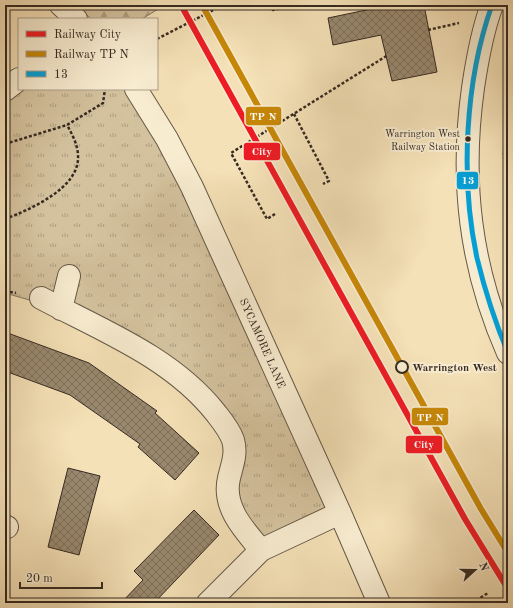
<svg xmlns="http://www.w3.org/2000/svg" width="513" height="608" viewBox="0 0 513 608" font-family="'Old Standard TT',serif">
<defs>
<pattern id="grass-tufts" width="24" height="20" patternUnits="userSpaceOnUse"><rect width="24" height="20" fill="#d4c29e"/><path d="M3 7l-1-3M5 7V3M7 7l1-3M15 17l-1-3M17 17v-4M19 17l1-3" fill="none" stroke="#ad9e80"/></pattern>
<pattern id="forest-firs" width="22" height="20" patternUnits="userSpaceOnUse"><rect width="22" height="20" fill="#d4c29e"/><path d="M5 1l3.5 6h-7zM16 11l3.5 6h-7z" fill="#ad9e80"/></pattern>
<pattern id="building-cross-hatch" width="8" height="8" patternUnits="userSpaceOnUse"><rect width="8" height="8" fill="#99896f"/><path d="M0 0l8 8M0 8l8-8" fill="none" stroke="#7e705b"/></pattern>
</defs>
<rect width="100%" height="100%" fill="#f5e1b7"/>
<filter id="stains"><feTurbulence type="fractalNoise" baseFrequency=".005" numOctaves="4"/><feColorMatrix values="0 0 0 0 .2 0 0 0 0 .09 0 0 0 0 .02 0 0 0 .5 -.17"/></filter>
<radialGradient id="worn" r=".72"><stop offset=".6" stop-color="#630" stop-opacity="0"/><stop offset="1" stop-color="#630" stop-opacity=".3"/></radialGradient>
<path fill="url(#grass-tufts)" stroke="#847660" d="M25,89H136L340,513L261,550L237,520L235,453L168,369L61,309L5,293V104Z"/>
<path fill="url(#forest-firs)" stroke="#847660" d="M77,5H156L158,9L142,19H91Z"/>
<path fill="url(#building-cross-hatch)" stroke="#352a22" d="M375,5H424L437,72L392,81L381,35L333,45L328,18L376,8Z
M5,332L89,363L157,411L155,413L199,453L175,480L138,447L140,444L70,395L5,371Z
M68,468L100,476L79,555L48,547Z
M194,510L219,535L154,603H121L143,580L134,571Z"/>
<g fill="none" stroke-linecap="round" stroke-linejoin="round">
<defs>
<path id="minor" d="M61,5L76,19
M492,5C482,31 477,61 473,88C460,181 470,267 508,353
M136,89L167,139L192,187L340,513L379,603
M5,90L19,79
M41,298C101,330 171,357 215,412C222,421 229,429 233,440C237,454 232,465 229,478C222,507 244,530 261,550
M61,309L69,276
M5,526L7,527
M208,603L261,550L340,513"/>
</defs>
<use href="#minor" stroke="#655847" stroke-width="24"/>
<path stroke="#352a22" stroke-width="2.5" stroke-dasharray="3 2" stroke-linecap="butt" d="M269,5L273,10L294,5
M428,30L459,23
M157,39L223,5
M508,72L504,154L508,245
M294,114L329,181L323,184
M5,144L67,125L103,103L105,89
M275,214L267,219L231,153L388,55
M5,219C29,210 80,188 78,156C78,145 72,134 67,125
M5,291L16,293
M472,603L488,593"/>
<use href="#minor" stroke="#f8ecd0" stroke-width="22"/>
<defs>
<path id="bus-1" d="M492,5C465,81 460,179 477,258C485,291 495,322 508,353"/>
</defs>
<use href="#bus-1" stroke="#f8ecd0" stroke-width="8"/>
<use href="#bus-1" stroke="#059fd5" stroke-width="5"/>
<defs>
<path id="rail-1" d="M181,5L465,519L508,589"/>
<path id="rail-2" d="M202,5L481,509L508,553"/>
</defs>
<use href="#rail-1" stroke="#f8ecd0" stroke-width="9"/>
<use href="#rail-2" stroke="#f8ecd0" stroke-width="9"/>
<use href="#rail-1" stroke="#ed1c24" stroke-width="6"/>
<use href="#rail-2" stroke="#c68708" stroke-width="6"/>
</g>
<circle fill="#352a22" stroke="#f8ecd0" stroke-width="1.5" cx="468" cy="139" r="3.5"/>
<circle fill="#f8ecd0" stroke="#352a22" stroke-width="2" cx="402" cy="367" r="6"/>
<g text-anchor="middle" stroke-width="4" stroke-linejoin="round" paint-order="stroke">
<g font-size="10" fill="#352a22" stroke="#f8ecd0" text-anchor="end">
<text x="460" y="137">Warrington West<tspan x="460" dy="13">Railway Station</tspan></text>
</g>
<g font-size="11" fill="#352a22" stroke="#f8ecd0">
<text transform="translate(263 343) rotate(66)" y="4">SYCAMORE LANE</text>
</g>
<g font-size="11" font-weight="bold" fill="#352a22" stroke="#f8ecd0" text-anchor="start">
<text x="412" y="371">Warrington West</text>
</g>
</g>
<g stroke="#f8ecd0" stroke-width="1.5">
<rect x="245" y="106" width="37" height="20" rx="4" fill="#c68708"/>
<rect x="243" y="142" width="38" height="19" rx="4" fill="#ed1c24"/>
<rect x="456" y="171" width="23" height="19" rx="4" fill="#059fd5"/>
<rect x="411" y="407" width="38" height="19" rx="4" fill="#c68708"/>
<rect x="405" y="435" width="38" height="19" rx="4" fill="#ed1c24"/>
</g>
<g font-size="11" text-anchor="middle" font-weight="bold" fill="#fff">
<text x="263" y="120">TP N</text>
<text x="262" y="155">City</text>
<text x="468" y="184">13</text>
<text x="430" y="421">TP N</text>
<text x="424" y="448">City</text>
</g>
<rect width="513" height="608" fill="none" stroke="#f5e1b7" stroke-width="20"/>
<rect x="6" y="6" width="501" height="596" fill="none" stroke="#352a22" stroke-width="2"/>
<rect x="10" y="10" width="493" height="588" fill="none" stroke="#352a22"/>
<rect x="18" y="18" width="140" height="72" fill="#f8ecd0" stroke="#aa9e8a"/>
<rect x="26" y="31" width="20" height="6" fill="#ed1c24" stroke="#aa9e8a"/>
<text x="54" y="38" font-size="12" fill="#352a22">Railway City</text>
<rect x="26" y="51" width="20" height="6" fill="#c68708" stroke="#aa9e8a"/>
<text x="54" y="58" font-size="12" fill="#352a22">Railway TP N</text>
<rect x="26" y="71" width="20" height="6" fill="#059fd5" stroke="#aa9e8a"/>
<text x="54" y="78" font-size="12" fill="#352a22">13</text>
<g transform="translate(475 570) rotate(69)" stroke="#f8ecd0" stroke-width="3" paint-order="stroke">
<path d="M0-3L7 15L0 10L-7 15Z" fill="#352a22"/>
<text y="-6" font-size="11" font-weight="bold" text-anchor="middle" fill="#352a22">N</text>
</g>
<path d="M20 582v6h82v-6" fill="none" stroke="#352a22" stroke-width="2"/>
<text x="26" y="582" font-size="12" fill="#352a22" stroke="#f8ecd0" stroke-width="3" paint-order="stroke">20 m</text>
<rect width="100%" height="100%" filter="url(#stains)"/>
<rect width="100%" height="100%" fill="url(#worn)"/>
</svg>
